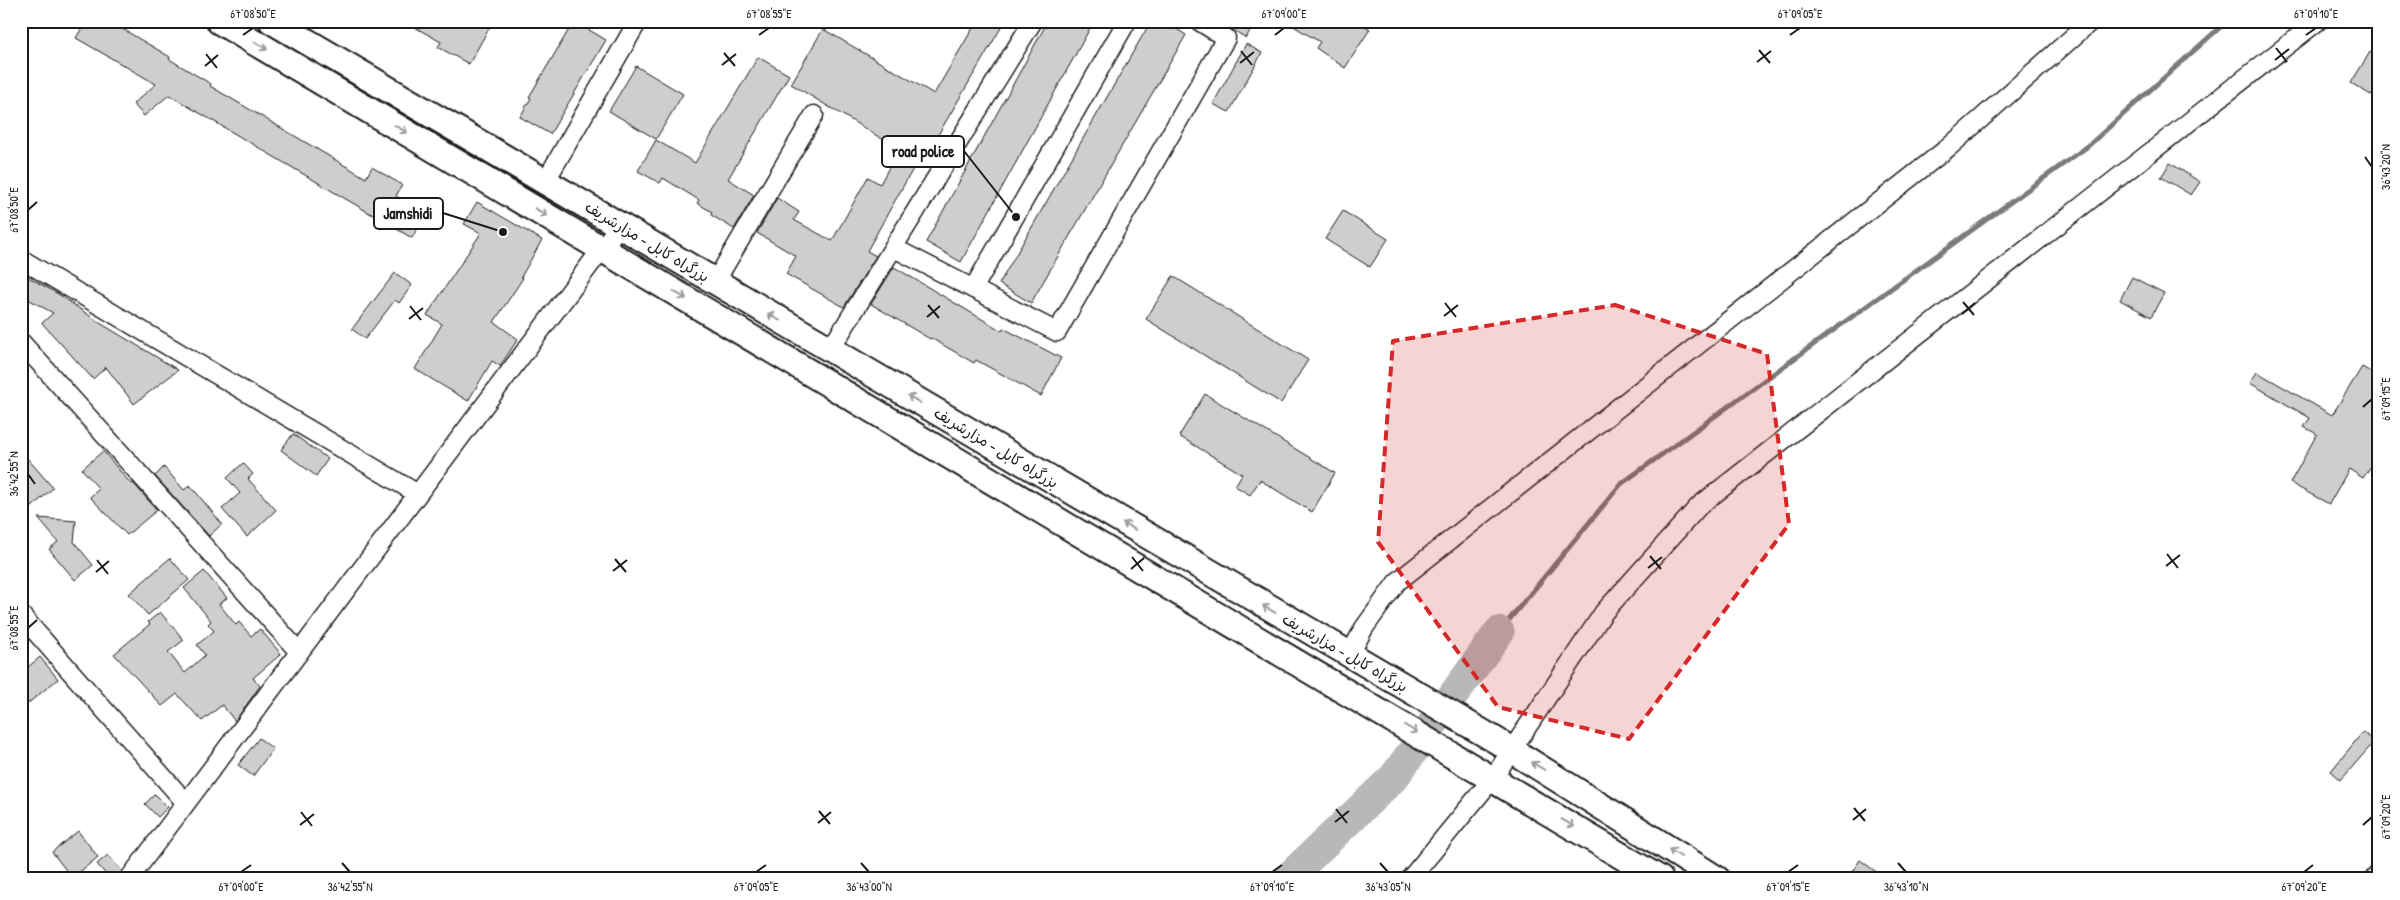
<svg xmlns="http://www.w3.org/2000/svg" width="2400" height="900" viewBox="0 0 2400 900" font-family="'Patrick Hand','Playpen Sans Arabic',sans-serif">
<rect width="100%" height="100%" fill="#fff"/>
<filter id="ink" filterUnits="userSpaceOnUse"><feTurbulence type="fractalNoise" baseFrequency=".02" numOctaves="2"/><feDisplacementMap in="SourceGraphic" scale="10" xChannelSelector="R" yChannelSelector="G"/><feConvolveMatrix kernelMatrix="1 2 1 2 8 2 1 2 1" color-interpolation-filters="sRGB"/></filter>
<g filter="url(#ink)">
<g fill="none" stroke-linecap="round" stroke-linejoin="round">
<path stroke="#7a7a7a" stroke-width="5" d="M1499,632L1621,484L2088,146L2227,21"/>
<path stroke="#b8b8b8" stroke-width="31" d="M1287,879L1394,777L1499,632"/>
</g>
<path fill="#cecece" stroke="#1c1c1c" d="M86,21H109L170,57L169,59L211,84L210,86L366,178L372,167L402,185L396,196L426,213L412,238L169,95L144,116L133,104L156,84L76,38Z
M404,21H493L469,64L438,47L441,42Z
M574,21L606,40L550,134L520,117L531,98L529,97Z
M977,21H1005L922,162L918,160L883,222L867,251L876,256L844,307L786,274L796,256L757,233L777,198L799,212L794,220L832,241L868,177L880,184L899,149L791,84L823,29L934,94Z
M1048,21H1094L961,262L926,242Z
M1151,21H1164L1186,35L1031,303L999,284Z
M1219,21H1255L1246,38Z
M1285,21H1357L1370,29L1345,68L1316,48L1320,42Z
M1246,44L1262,53L1229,112L1213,104Z
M2370,52L2379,57V100L2351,83Z
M758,57L789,75L728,179L754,195L734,229L711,215L712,212L697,203L699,200L663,178L660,183L638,171L656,140L695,163Z
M636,66L683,94L656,139L609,111Z
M2170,163L2200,182L2191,195L2161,177Z
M477,202L542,240L521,277L523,278L494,322L518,339L500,366L492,361L468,401L415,369L442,324L427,315L481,233L464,224Z
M1343,211L1388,239L1370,267L1325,239Z
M894,267L1002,331L1003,328L1061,358L1041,396L976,360L974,363L931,338L930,339L871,304Z
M21,273L60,295L100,323L178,370L134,404L106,367L93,379L42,323L53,313L21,295Z
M395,273L412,285L399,303L395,300L365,339L352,329Z
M1173,276L1308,360L1281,403L1146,319Z
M2132,277L2164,293L2151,317L2120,300Z
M2362,367L2379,377V454L2363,478L2349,469L2329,504L2290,483L2317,434L2304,427L2310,418L2250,383L2257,372L2332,415Z
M1205,394L1335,473L1312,512L1260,480L1250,495L1235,486L1242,474L1179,436Z
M293,434L328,459L316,476L281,450Z
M21,451L53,488L21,517Z
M103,451L131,484L133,483L157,510L127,535L90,497L99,489L82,469Z
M243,463L253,474L248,479L276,510L247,537L222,509L240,493L227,478Z
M164,467L184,490L190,485L222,524L209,536L155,476Z
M38,518L76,521L74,542L93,565L75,580L49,549L58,542Z
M170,558L189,580L148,615L129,594Z
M204,571L227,598L219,604L236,625L239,622L251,636L260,629L281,654L253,678L260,686L235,721L222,705L202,721L177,694L162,706L114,654L150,624L148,622L160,612L184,640L168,652L185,673L205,655L197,645L214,631L208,624L211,621L184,588Z
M40,657L58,679L21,709V673Z
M2363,732L2374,742L2341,780L2331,771Z
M259,738L273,749L253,776L238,765Z
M155,794L168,807L158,817L145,804Z
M78,831L98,857L72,878L52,852Z
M108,855L122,871L115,879H110L97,864Z
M1860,860L1886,879H1847Z"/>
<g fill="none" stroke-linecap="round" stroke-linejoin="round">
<defs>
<path id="minor" d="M545,182L638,21
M894,248L1057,332L1226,38L1199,21
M21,259L418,494
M715,282L814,115
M973,289L1127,21
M21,342L299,652
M830,350L1033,21
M21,615L186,803
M1349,656L1364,628L1397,582L1949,147L2091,21
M129,879L619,226
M1410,879L1493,778L1604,612L1699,506L2318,21
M2374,879L2379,873"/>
<path id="highway" d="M219,21L1660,879
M272,21L1497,741L1717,879"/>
</defs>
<use href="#minor" stroke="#1c1c1c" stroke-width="21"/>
<use href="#highway" stroke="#1c1c1c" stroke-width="29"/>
<use href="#minor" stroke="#fff" stroke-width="18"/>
<use href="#highway" stroke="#fff" stroke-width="25"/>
</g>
<defs><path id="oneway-shaft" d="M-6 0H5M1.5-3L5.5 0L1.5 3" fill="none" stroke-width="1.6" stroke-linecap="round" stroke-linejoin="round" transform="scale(1.25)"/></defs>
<g stroke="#999">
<use href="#oneway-shaft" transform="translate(261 46) rotate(31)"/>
<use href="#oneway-shaft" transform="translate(401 129) rotate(31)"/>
<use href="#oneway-shaft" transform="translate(541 212) rotate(31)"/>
<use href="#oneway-shaft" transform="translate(680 295) rotate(31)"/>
<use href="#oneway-shaft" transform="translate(774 317) rotate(-149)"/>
<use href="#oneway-shaft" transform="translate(914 399) rotate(-149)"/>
<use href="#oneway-shaft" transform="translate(1129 526) rotate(-149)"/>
<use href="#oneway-shaft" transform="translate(1269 609) rotate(-149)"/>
<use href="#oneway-shaft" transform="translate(1411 729) rotate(31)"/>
<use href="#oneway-shaft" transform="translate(1538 766) rotate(-148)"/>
<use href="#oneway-shaft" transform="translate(1568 823) rotate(31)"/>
<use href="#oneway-shaft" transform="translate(1675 853) rotate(-148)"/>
</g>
</g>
<path fill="#d62828" fill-opacity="0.2" stroke="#d62828" stroke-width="4" stroke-dasharray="10 6" stroke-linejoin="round" d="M1615,305L1767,354L1789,524L1629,739L1498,707L1378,542L1393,341Z"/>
<path fill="none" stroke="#1c1c1c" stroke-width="2" d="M243,35L253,28M759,35L769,28M1275,35L1284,28M1790,35L1800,28M2306,35L2316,28M2276,48L2287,62M1759,50L1770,63M1241,51L1252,65M724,53L735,66M206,54L217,68M2275,60L2289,49M1757,62L1771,51M1240,63L1254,52M722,65L736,54M205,66L218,55M2365,157L2372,167M28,210L37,202M1963,302L1974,315M1445,303L1456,317M928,305L939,318M410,306L421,320M1962,314L1975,303M1444,316L1458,305M927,317L940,306M409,319L423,308M2363,407L2372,399M28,474L35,484M2167,554L2178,568M1650,556L1661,569M1132,557L1143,571M615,559L626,572M97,560L108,574M2166,566L2180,555M1648,568L1662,557M1131,569L1144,558M613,571L627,560M96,572L109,561M28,628L37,620M1854,808L1865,821M1336,809L1347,823M819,811L830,824M301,812L312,826M1853,820L1866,809M1335,822L1349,811M818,823L831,812M300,825L314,814M2363,825L2372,817M342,863L350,872M861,863L869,872M1380,863L1388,872M1898,863L1906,872M241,872L251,865M756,872L766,865M1272,872L1282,865M1788,872L1798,865M2304,872L2313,865"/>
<g text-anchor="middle" stroke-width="5" stroke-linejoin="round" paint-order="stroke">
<g font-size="15" fill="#1c1c1c" stroke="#fff">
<text transform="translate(647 242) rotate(31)" y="5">بزرگراه کابل - مزارشریف</text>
<text transform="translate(996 448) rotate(31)" y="5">بزرگراه کابل - مزارشریف</text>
<text transform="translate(1345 653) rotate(30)" y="5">بزرگراه کابل - مزارشریف</text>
</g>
</g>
<path fill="none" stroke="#1c1c1c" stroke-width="2" d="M1016 217L964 151M503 232L443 213"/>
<g fill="#1c1c1c" stroke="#fff" stroke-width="2">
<circle cx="1016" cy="217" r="5"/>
<circle cx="503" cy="232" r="5"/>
</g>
<g fill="#fff" stroke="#1c1c1c" stroke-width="2">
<rect x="882" y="136" width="82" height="31" rx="5"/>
<rect x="374" y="198" width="69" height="31" rx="5"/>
</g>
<g font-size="16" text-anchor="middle" font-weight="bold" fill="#1c1c1c">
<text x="923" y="157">road police</text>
<text x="408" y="219">Jamshidi</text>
</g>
<rect width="2400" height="900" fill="none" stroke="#fff" stroke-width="55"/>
<rect x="28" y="28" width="2344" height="844" fill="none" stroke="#1c1c1c" stroke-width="2"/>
<g font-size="12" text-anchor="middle" fill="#1c1c1c">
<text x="253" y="18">67°08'50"E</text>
<text x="769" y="18">67°08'55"E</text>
<text x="1284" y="18">67°09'00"E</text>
<text x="1800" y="18">67°09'05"E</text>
<text x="2316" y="18">67°09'10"E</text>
<text transform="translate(2386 167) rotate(-90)" y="4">36°43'20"N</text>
<text transform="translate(14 210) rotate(-90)" y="4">67°08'50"E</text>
<text transform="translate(2386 399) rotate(-90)" y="4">67°09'15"E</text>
<text transform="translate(14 474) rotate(-90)" y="4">36°42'55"N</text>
<text transform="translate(14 628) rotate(-90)" y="4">67°08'55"E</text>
<text transform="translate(2386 817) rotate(-90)" y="4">67°09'20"E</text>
<text x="241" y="891">67°09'00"E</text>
<text x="350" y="891">36°42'55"N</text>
<text x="756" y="891">67°09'05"E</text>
<text x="869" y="891">36°43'00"N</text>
<text x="1272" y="891">67°09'10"E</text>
<text x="1388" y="891">36°43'05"N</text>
<text x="1788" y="891">67°09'15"E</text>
<text x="1906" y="891">36°43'10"N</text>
<text x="2304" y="891">67°09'20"E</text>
</g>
</svg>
